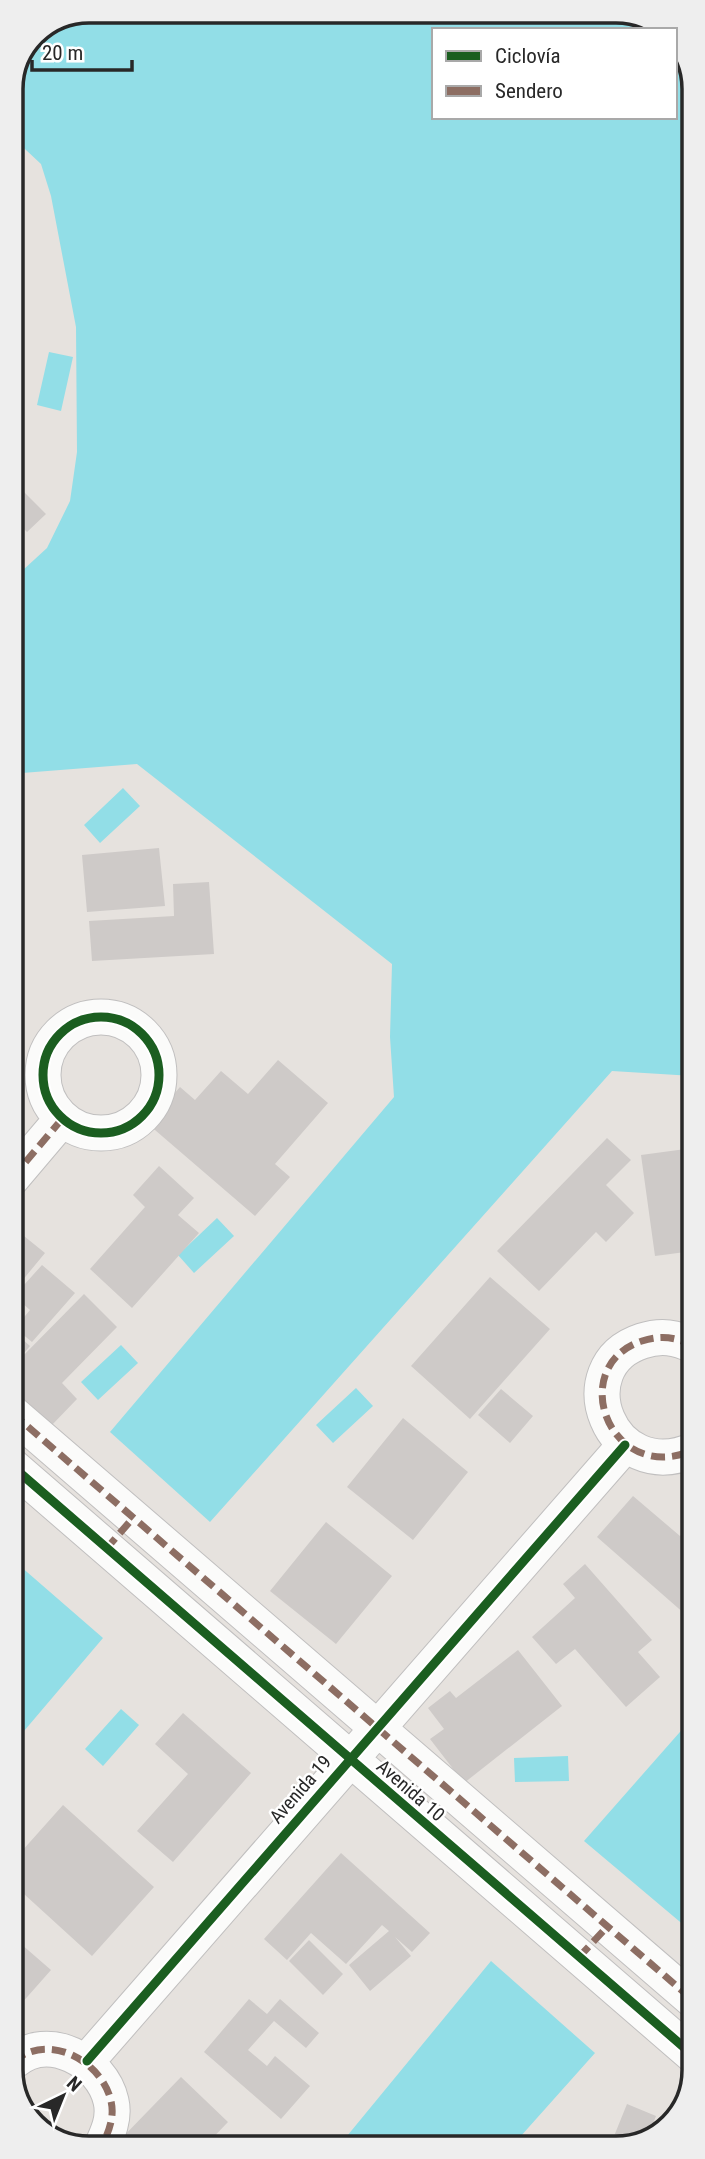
<svg xmlns="http://www.w3.org/2000/svg" width="705" height="2159" viewBox="0 0 705 2159" font-family="'Roboto Condensed',sans-serif">
<rect width="100%" height="100%" fill="#e6e2de"/>
<path fill="#92dee7" d="M89,11H622L668,30H434V117H675V42L692,69L693,1076L612,1071L210,1522L110,1432L394,1097L390,1037L392,964L137,764L22,773L11,785V581L47,548L70,501L77,452L76,327L51,196L41,164L11,136V84L34,33Z
M49,352L73,357L61,411L37,405Z
M123,788L140,806L100,843L84,825Z
M217,1218L234,1236L194,1273L178,1255Z
M121,1345L138,1363L98,1400L81,1382Z
M356,1388L373,1406L333,1443L316,1425Z
M12,1559L103,1638L13,1744Z
M121,1709L139,1725L103,1766L85,1749Z
M694,1716V1930L692,1932L584,1841Z
M568,1756L569,1781L515,1782L514,1758Z
M491,1961L595,2053L512,2146L338,2147Z"/>
<path fill="#cecac8" d="M11,364L22,440L11,441Z
M11,479L46,514L27,532L11,516Z
M159,848L165,906L87,912L82,855Z
M209,882L214,954L92,961L89,921L174,916L173,884Z
M278,1060L328,1103L275,1164L290,1177L255,1216L148,1124L180,1087L195,1100L221,1071L248,1094Z
M607,1138L631,1160L606,1185L634,1213L606,1242L596,1232L539,1291L497,1251Z
M693,1148V1251L655,1256L641,1155Z
M159,1166L194,1198L178,1215L199,1233L132,1308L90,1269L145,1207L133,1195Z
M19,1232L45,1253L12,1293V1241Z
M42,1265L75,1293L32,1342L15,1328L30,1310L14,1296Z
M490,1277L550,1329L470,1419L411,1366Z
M84,1294L117,1327L62,1383L77,1399L50,1427L12,1389V1330L30,1346L14,1365Z
M501,1389L533,1416L510,1443L478,1415Z
M403,1418L468,1472L413,1540L347,1487Z
M633,1496L680,1536L694,1521V1622L597,1537Z
M326,1522L392,1576L336,1644L270,1591Z
M585,1564L652,1640L638,1652L660,1677L626,1707L575,1649L556,1664L532,1637L575,1598L563,1584Z
M518,1650L562,1706L464,1783L430,1739L444,1729L428,1708L450,1691L456,1698Z
M183,1713L251,1773L173,1862L137,1831L188,1774L155,1744Z
M63,1805L154,1887L92,1956L13,1884V1861Z
M341,1853L430,1933L412,1952L395,1937L411,1956L370,1991L349,1965L389,1931L382,1925L346,1964L311,1933L287,1960L264,1939Z
M13,1937L51,1970L13,2013Z
M309,1940L343,1974L323,1995L289,1961Z
M249,1999L267,2014L280,1999L319,2033L306,2048L274,2021L248,2050L267,2066L275,2056L310,2086L281,2119L204,2052Z
M181,2077L228,2122L203,2148H122L117,2143Z
M627,2104L656,2116L647,2139L636,2146H610Z"/>
<g fill="none" stroke-linecap="round" stroke-linejoin="round">
<defs>
<path id="minor" d="M43 1075a58 58 0 1 1 116 0a58 58 0 1 1-116 0Z
M12,1178L62,1119
M694,1346C676,1337 661,1335 642,1341C565,1366 609,1487 694,1450
M12,1413L694,2001
M12,1466L694,2056
M87,2061L625,1445
M13,2062C48,2031 102,2061 111,2101C115,2118 108,2133 101,2148"/>
</defs>
<use href="#minor" stroke="#c0bfbf" stroke-width="37"/>
<use href="#minor" stroke="#fbfbfa" stroke-width="35"/>
<path stroke="#8d6e63" stroke-width="7" stroke-dasharray="14 7" stroke-linecap="butt" d="M12,1178L62,1119
M694,1346C676,1337 661,1335 642,1341C565,1366 609,1487 694,1450
M12,1413L694,2001
M106,1549L133,1518
M579,1957L607,1927
M13,2062C48,2031 102,2061 111,2101C115,2118 108,2133 101,2148"/>
<defs>
<path id="cycleway" d="M43 1075a58 58 0 1 1 116 0a58 58 0 1 1-116 0Z
M12,1466L694,2056
M87,2061L625,1445"/>
</defs>
<use href="#cycleway" stroke="#fff" stroke-width="13"/>
<use href="#cycleway" stroke="#1b5e20" stroke-width="9"/>
</g>
<g text-anchor="middle" stroke-width="5" stroke-linejoin="round" paint-order="stroke">
<g font-size="19" fill="#282828" stroke="#fff">
<text transform="translate(300 1789) rotate(-49)" y="7">Avenida 19</text>
<text transform="translate(411 1790) rotate(41)" y="7">Avenida 10</text>
</g>
</g>
<path d="M0 0H705V2159H0ZM89 23H616A66 66 0 0 1 682 89V2070A66 66 0 0 1 616 2136H89A66 66 0 0 1 23 2070V89A66 66 0 0 1 89 23Z" fill="#eee" fill-rule="evenodd"/>
<path fill="none" stroke="#282828" stroke-width="3.5" d="M89 23H616A66 66 0 0 1 682 89V2070A66 66 0 0 1 616 2136H89A66 66 0 0 1 23 2070V89A66 66 0 0 1 89 23Z"/>
<rect x="432" y="28" width="245" height="91" fill="#ffffff" stroke="#a9a9a9" stroke-width="2"/>
<rect x="446" y="51" width="35" height="10" fill="#1b5e20" stroke="#a9a9a9" stroke-width="2"/>
<text x="495" y="63" font-size="21" fill="#282828">Ciclovía</text>
<rect x="446" y="86" width="35" height="10" fill="#8d6e63" stroke="#a9a9a9" stroke-width="2"/>
<text x="495" y="98" font-size="21" fill="#282828">Sendero</text>
<g transform="translate(63 2096) rotate(43)" stroke="#ffffff" stroke-width="5" paint-order="stroke">
<path d="M0-5L12 26L0 18L-12 26Z" fill="#282828"/>
<text y="-10" font-size="19" font-weight="bold" text-anchor="middle" fill="#282828">N</text>
</g>
<path d="M32 60v10h100v-10" fill="none" stroke="#282828" stroke-width="3.5"/>
<text x="42" y="60" font-size="21" fill="#282828" stroke="#ffffff" stroke-width="5" paint-order="stroke">20 m</text>
</svg>
